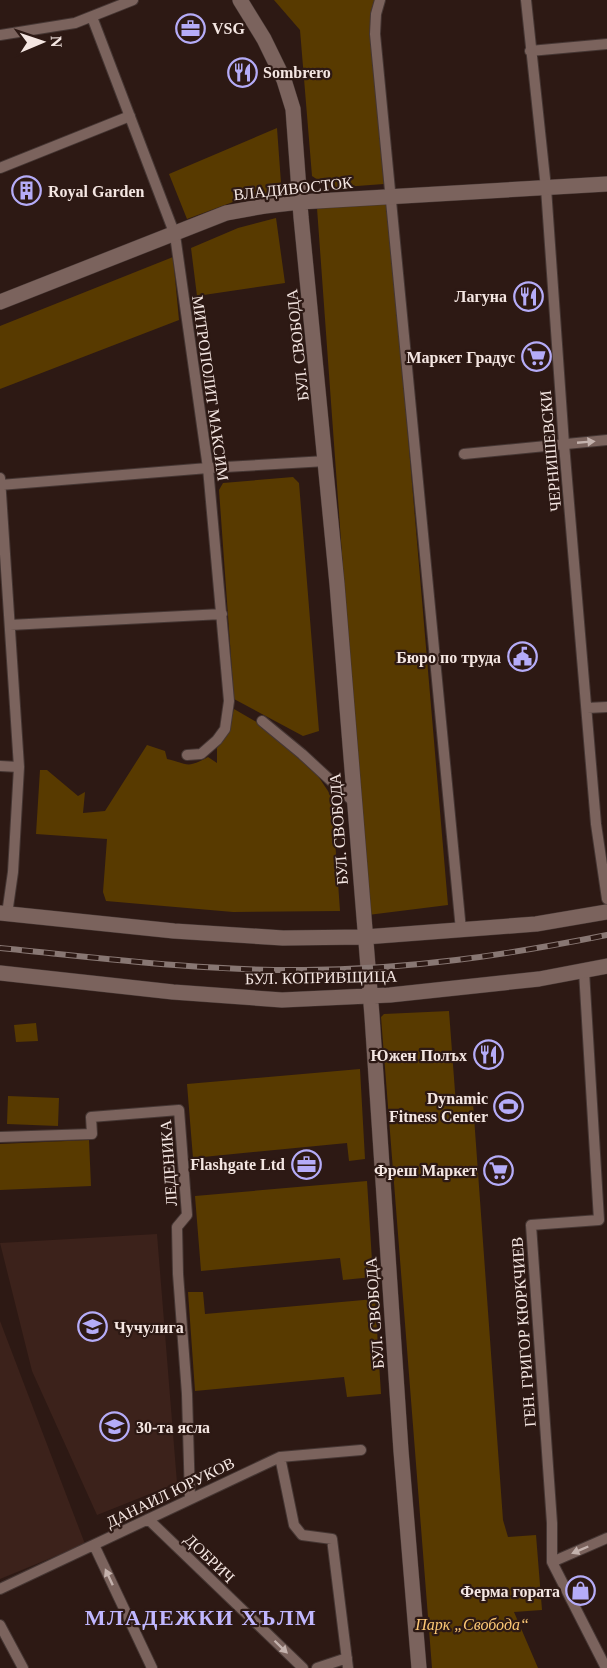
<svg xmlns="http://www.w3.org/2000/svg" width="607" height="1668" viewBox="0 0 607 1668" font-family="Georgia,serif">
<rect width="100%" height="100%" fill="#2d1914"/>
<path fill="#3c221b" d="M157,1234L177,1483L97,1515L32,1371L0,1243Z
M0,1321L85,1544L0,1579Z"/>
<path fill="#583a00" d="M274,0H385L371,27L384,184L330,188L312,176L300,30Z
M277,128L281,183L273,193L241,199L187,219L169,174Z
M388,202L448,905L368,915L317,208Z
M276,218L285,283L197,296L191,248L238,228Z
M173,257L179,320L0,389V326Z
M293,477L299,483L319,731L303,736L234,699L219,490L223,483Z
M234,709L260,724L314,770L332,797L340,911L233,912L106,901L103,892L107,839L36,834L40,770H47L78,796L85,792L83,813L105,811L147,745L165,751L167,759C189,764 186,769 208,757L217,763V748L227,732Z
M449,1011L456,1105L473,1103L503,1520L508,1537L536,1535L542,1610L514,1612L538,1668H432L381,1017L384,1014Z
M36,1023L38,1041L16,1042L14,1025Z
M360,1069L365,1159L349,1161L347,1143L193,1158L187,1084Z
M8,1096L59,1098L58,1126L7,1124Z
M89,1140L91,1186L0,1190V1144Z
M367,1181L373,1277L343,1280L340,1258L201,1271L195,1196Z
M188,1292H203L205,1314L375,1299L381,1394L347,1397L344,1377L195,1391Z"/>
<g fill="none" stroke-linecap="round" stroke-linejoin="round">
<defs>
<path id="street" d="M380,0L376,14L375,34L461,930
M526,0L546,188L564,444L596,824L607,899
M92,17L175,235L208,468L229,701L225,729L217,740L201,754L187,755
M0,35L75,23L133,0
M530,51L607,44
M0,168L130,116
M464,454L607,440
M0,478L19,767L13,872L7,914
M0,485L208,468L326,461
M10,625L222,614
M587,708L607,707
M262,721L302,754L354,802
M0,766L19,767
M584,971L599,1220L531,1225L552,1523V1562L606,1668
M0,1137L92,1134L91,1117L179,1110L187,1215L177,1227L178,1274L187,1394L190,1499
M280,1457L294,1525L302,1535L332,1539L348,1668
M148,1519L303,1668
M94,1545L152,1668
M552,1562L607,1538
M0,1589L280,1457L361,1450
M0,1625L23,1668
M317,1668L347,1658"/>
<path id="secondary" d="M240,0L264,39L284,80L293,109L301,217L337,584L372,1016L401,1451L419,1668
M0,302L226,213L265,206L300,202L607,184
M0,913L174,931L283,938L365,937L536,924L607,912
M0,973L173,992L282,1000L390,995L539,979L607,966"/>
</defs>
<use href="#street" stroke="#453633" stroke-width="12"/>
<use href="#secondary" stroke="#453633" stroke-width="16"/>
<use href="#street" stroke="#7b635d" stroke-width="10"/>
<use href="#secondary" stroke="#7b635d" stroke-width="15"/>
<defs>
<path id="rail" d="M0,948C101,958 202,971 304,970C406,970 507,955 607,935"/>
</defs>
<use href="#rail" stroke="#887773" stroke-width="6"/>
<use href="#rail" stroke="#2d1914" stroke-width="4" stroke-dasharray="11" stroke-linecap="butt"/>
</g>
<defs><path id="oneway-solid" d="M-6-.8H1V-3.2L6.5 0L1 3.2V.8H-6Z" transform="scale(1.5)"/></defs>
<g fill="#c4b2ad">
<use href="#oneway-solid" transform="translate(586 442) rotate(-5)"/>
<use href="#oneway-solid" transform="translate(580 1550) rotate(157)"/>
<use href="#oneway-solid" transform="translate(109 1577) rotate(-115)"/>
<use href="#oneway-solid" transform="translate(281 1647) rotate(44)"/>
</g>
<defs>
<symbol id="office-ring" viewBox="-11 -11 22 22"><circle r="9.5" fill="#2d1914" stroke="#b5acf8" stroke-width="1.5"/><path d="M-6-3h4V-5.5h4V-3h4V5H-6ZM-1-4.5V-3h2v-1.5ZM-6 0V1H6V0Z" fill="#b5acf8"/></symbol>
<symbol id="restaurant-ring" viewBox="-11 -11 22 22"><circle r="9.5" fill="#2d1914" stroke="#b5acf8" stroke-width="1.5"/><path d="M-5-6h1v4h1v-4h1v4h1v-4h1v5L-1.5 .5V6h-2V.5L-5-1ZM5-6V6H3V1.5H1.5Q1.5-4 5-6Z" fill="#b5acf8"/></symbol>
<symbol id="building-ring" viewBox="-11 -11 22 22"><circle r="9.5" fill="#2d1914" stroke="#b5acf8" stroke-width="1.5"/><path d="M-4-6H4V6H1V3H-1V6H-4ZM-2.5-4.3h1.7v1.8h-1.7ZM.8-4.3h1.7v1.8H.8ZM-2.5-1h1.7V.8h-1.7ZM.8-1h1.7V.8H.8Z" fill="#b5acf8"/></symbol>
<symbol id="supermarket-ring" viewBox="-11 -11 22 22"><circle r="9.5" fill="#2d1914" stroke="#b5acf8" stroke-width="1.5"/><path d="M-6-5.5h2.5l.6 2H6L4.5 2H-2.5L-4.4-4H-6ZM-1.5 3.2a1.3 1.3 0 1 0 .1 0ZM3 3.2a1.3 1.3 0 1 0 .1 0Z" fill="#b5acf8"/></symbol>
<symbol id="civic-ring" viewBox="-11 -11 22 22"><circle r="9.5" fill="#2d1914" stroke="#b5acf8" stroke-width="1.5"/><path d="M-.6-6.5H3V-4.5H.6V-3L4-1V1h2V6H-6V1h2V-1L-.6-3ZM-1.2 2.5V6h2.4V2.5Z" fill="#b5acf8"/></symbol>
<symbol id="stadium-ring" viewBox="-11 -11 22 22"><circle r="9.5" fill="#2d1914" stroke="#b5acf8" stroke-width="1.5"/><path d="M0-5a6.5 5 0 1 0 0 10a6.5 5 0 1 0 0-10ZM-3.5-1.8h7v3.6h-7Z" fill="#b5acf8"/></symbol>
<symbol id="school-ring" viewBox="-11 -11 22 22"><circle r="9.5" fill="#2d1914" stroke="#b5acf8" stroke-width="1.5"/><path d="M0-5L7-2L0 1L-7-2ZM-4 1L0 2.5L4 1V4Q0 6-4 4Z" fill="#b5acf8"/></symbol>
<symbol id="shop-ring" viewBox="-11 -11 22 22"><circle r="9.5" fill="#2d1914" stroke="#b5acf8" stroke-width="1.5"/><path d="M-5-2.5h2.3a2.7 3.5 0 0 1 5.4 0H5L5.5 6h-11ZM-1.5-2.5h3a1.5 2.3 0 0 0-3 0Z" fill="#b5acf8"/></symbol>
</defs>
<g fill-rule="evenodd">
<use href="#office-ring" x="174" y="12" width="33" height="33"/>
<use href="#restaurant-ring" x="226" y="56" width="33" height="33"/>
<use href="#building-ring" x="10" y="174" width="33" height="33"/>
<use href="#restaurant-ring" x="512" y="280" width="33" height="33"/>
<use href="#supermarket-ring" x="520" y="340" width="33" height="33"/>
<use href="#civic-ring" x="506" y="640" width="33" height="33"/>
<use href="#restaurant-ring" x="472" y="1038" width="33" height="33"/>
<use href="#stadium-ring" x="492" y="1090" width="33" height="33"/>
<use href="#office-ring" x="290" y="1148" width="33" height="33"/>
<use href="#supermarket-ring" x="482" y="1154" width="33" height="33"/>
<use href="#school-ring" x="76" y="1310" width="33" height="33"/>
<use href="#school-ring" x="98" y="1410" width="33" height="33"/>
<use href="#shop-ring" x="564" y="1574" width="33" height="33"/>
</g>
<g text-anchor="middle" stroke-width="4.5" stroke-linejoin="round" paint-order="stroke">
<g font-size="16" font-weight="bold" fill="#f4e6e2" stroke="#2d1914" text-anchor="end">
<text x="212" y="34" text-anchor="start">VSG</text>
<text x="263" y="78" text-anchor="start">Sombrero</text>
<text x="48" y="197" text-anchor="start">Royal Garden</text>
<text x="507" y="302">Лагуна</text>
<text x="515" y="363">Маркет Градус</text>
<text x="501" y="663">Бюро по труда</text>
<text x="467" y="1061">Южен Полъх</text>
<text x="488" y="1104">Dynamic<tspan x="488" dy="18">Fitness Center</tspan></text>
<text x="285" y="1170">Flashgate Ltd</text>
<text x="477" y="1176">Фреш Маркет</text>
<text x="114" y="1333" text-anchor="start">Чучулига</text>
<text x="136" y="1433" text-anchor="start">30-та ясла</text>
<text x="560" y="1597">Ферма гората</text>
</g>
<g font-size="16" fill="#f4e6e2" stroke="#2d1914">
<text transform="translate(293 188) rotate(-6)" y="6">ВЛАДИВОСТОК</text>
<text transform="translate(297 345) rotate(-96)" y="6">БУЛ. СВОБОДА</text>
<text transform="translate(211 388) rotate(82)" y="6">МИТРОПОЛИТ МАКСИМ</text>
<text transform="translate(550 451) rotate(-95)" y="6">ЧЕРНИШЕВСКИ</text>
<text transform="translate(338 829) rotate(-94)" y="6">БУЛ. СВОБОДА</text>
<text transform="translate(321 977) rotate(-1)" y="6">БУЛ. КОПРИВЩИЦА</text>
<text transform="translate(168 1163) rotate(-94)" y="6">ЛЕДЕНИКА</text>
<text transform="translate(374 1313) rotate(-94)" y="6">БУЛ. СВОБОДА</text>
<text transform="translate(523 1332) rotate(-94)" y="6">ГЕН. ГРИГОР КЮРКЧИЕВ</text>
<text transform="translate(170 1492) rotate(-26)" y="6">ДАНАИЛ ЮРУКОВ</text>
<text transform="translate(210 1558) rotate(44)" y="6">ДОБРИЧ</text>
</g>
<g font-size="16" font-style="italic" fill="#fdc876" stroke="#2d1914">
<text x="472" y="1630">Парк „Свобода“</text>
</g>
<g font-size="22" font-weight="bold" letter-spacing="1.5" fill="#c0b7ff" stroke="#2d1914">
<text x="201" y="1625">МЛАДЕЖКИ ХЪЛМ</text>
</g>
</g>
<g transform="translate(42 42) rotate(88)" stroke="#2d1914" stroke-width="4.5" paint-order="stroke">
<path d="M0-4.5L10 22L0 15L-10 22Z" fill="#f4e6e2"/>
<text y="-9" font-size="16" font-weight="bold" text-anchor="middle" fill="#f4e6e2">N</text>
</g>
</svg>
